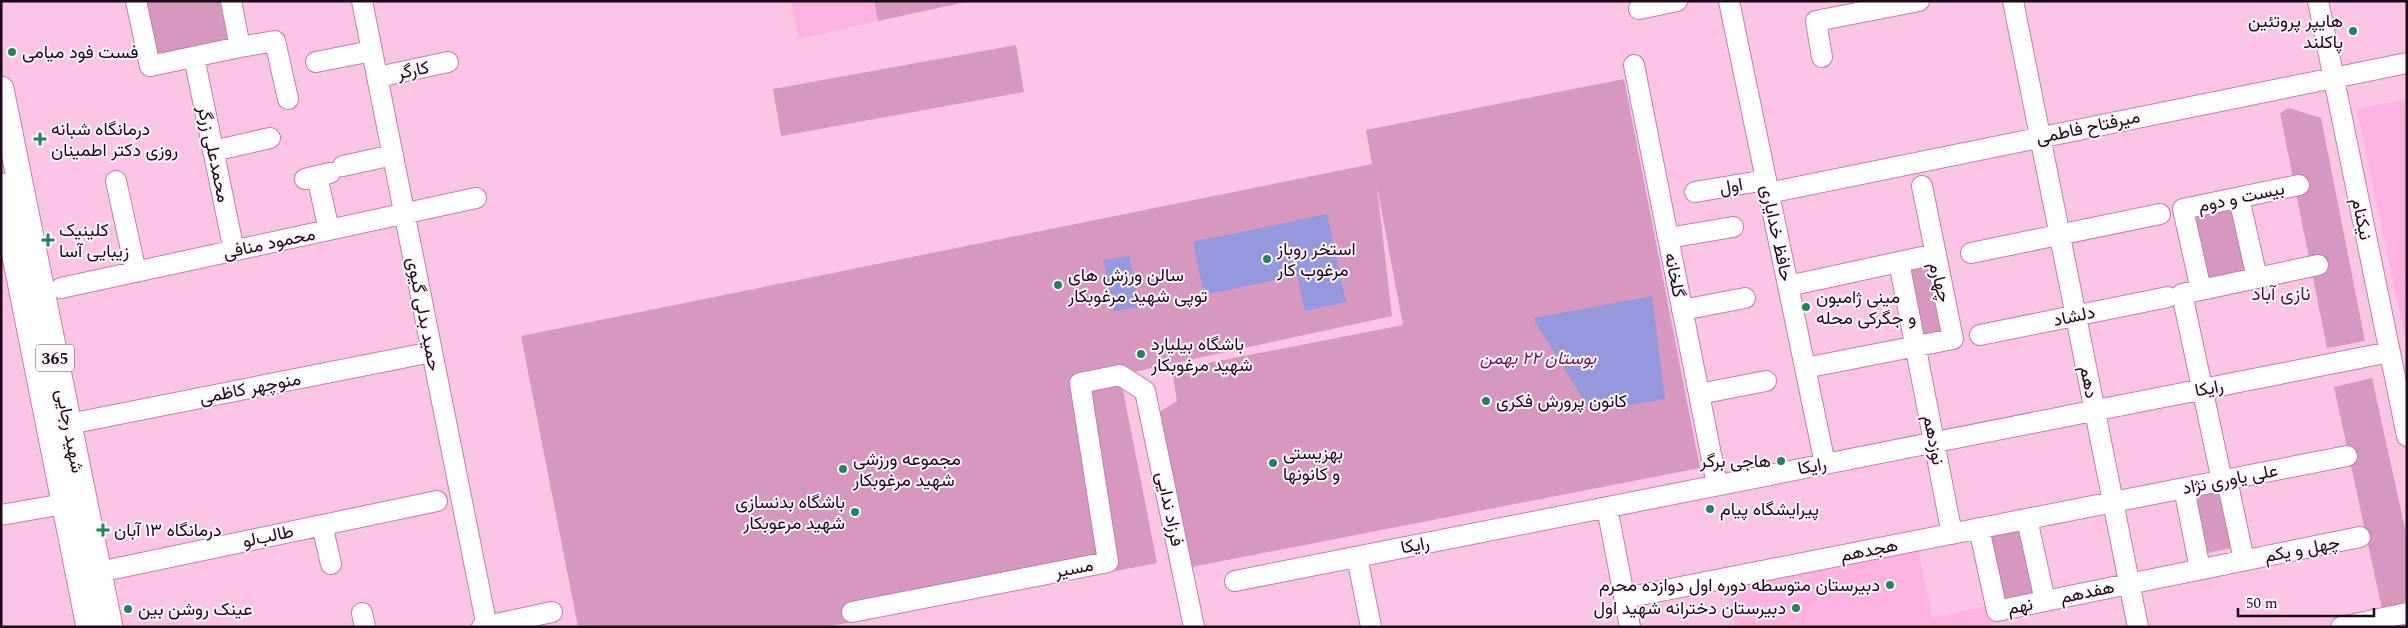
<svg xmlns="http://www.w3.org/2000/svg" width="2408" height="628" viewBox="0 0 2408 628" font-family="Spectral,Vazirmatn,serif">
<rect width="100%" height="100%" fill="#fcc5e6"/>
<path fill="#fdb2e0" d="M791,1H874L878,21L799,39Z
M2407,99V347L2357,109Z
M1918,549L1932,618L1988,606L1992,627H1735L1727,589Z"/>
<path fill="#d698be" d="M136,1H230L239,47L148,65Z
M874,1H971L878,21Z
M1016,45L1024,92L781,136L773,89Z
M1624,79L1700,468L1186,568L1156,414L1177,401L1172,370L1403,325L1377,187L1392,316L1120,375L1157,563L826,627H578L521,336L1372,164L1366,130Z
M2289,108L2321,118L2365,341L2327,348L2280,113Z
M2234,206L2247,272L2205,281L2192,214Z
M1935,263L1949,334L1921,339L1907,269Z
M2372,378L2407,538V604L2382,609L2334,387Z
M2225,488L2237,547L2202,554L2190,495Z
M2026,525L2041,597L1998,606L1982,534Z"/>
<path fill="#9698dd" d="M1327,214L1346,302L1305,311L1297,275L1204,295L1193,242Z
M1129,256L1140,307L1114,311L1103,260Z
M1652,296L1665,399L1591,412L1533,318Z"/>
<g fill="none" stroke-linecap="round" stroke-linejoin="round">
<defs>
<path id="minor" d="M136,1L150,66L240,47L231,1
M362,1L487,627
M1729,1L1825,464
M2013,1L2138,627
M2318,1L2407,436
M1639,9L1677,1
M240,47L275,41L288,99
M194,57L234,251
M1822,57L1816,21L1919,1
M316,62L372,51
M1634,65L1717,485
M378,77L448,62
M213,151L270,138
M343,166L393,155
M116,181L136,272
M1695,192L1766,180
M1768,193L2407,63
M2239,198L2257,278
M329,230L317,176L305,179L330,173
M1668,238L1733,227
M1971,253L2160,214
M1899,262L1952,534
M1788,286L1936,254
M61,288L476,198
M2201,290L2183,209L2299,185
M1682,310L1745,298
M1980,335L2168,297
M1805,368L1953,339L1922,186
M1699,394L1766,381
M69,424L432,352
M2227,480L2244,560
M2222,481L2182,294L2318,265
M2184,488L2200,569
M1607,507L1630,627
M1,515L64,504
M322,525L331,564
M1979,528L1997,611L2045,601L2027,519
M1357,557L1371,627
M99,572L437,501
M1235,581L2390,352
M1625,598L2347,456
M2045,601L2360,537
M852,612L1108,562L1080,383L1120,375L1145,391L1194,627
M362,613L365,627
M482,627L552,612
M2341,627L2407,613"/>
<path id="major" d="M1,89L110,627
M1,186L89,627"/>
</defs>
<use href="#minor" stroke="#c080a8" stroke-width="22"/>
<use href="#major" stroke="#c080a8" stroke-width="27"/>
<use href="#minor" stroke="#fff" stroke-width="20"/>
<use href="#major" stroke="#fff" stroke-width="25"/>
</g>
<g fill="#21845d" stroke="#fef7fb" stroke-width="2">
<circle cx="2353" cy="31" r="5"/>
<circle cx="12" cy="52" r="5"/>
<path d="M37.5 131.5h5v5h5v5h-5v5h-5v-5h-5v-5h5z"/>
<path d="M45.5 232.5h5v5h5v5h-5v5h-5v-5h-5v-5h5z"/>
<circle cx="1267" cy="259" r="5"/>
<circle cx="1058" cy="285" r="5"/>
<circle cx="1806" cy="307" r="5"/>
<circle cx="1141" cy="354" r="5"/>
<circle cx="1486" cy="401" r="5"/>
<circle cx="1781" cy="461" r="5"/>
<circle cx="1273" cy="463" r="5"/>
<circle cx="843" cy="469" r="5"/>
<circle cx="1710" cy="509" r="5"/>
<circle cx="855" cy="512" r="5"/>
<path d="M100.5 522.5h5v5h5v5h-5v5h-5v-5h-5v-5h5z"/>
<circle cx="1890" cy="585" r="5"/>
<circle cx="1796" cy="608" r="5"/>
<circle cx="128" cy="609" r="5"/>
</g>
<g text-anchor="middle" stroke-width="4" stroke-linejoin="round" paint-order="stroke">
<rect fill="#fef7fb" stroke="#62505b" stroke-width="1" x="36" y="344.5" width="38" height="27" rx="4"/>
<g font-size="16" font-weight="bold" fill="#1f0817">
<text x="55" y="364">365</text>
</g>
<g font-size="18" fill="#1f0817" stroke="#fef7fb" text-anchor="start">
<text x="2343" y="27" text-anchor="end">هایپر پروتئین<tspan x="2343" dy="21">پاکلند</tspan></text>
<text x="22" y="58">فست فود میامی</text>
<text x="51" y="135">درمانگاه شبانه<tspan x="51" dy="21">روزی دکتر اطمینان</tspan></text>
<text x="59" y="236">کلینیک<tspan x="59" dy="21">زیبایی آسا</tspan></text>
<text x="1277" y="255">استخر روباز<tspan x="1277" dy="21">مرغوب کار</tspan></text>
<text x="1068" y="281">سالن ورزش های<tspan x="1068" dy="21">توپی شهید مرغوبکار</tspan></text>
<text x="1816" y="303">مینی ژامبون<tspan x="1816" dy="21">و جگرکی محله</tspan></text>
<text x="1151" y="350">باشگاه بیلیارد<tspan x="1151" dy="21">شهید مرغوبکار</tspan></text>
<text x="1496" y="407">کانون پرورش فکری</text>
<text x="1283" y="459">بهزیستی<tspan x="1283" dy="21">و کانونها</tspan></text>
<text x="853" y="465">مجموعه ورزشی<tspan x="853" dy="21">شهید مرغوبکار</tspan></text>
<text x="1771" y="467" text-anchor="end">هاجی برگر</text>
<text x="845" y="508" text-anchor="end">باشگاه بدنسازی<tspan x="845" dy="21">شهید مرعوبکار</tspan></text>
<text x="1720" y="515">پیرایشگاه پیام</text>
<text x="114" y="536">درمانگاه ۱۳ آبان</text>
<text x="1880" y="591" text-anchor="end">دبیرستان متوسطه دوره اول دوازده محرم</text>
<text x="1786" y="614" text-anchor="end">دبيرستان دخترانه شهید اول</text>
<text x="138" y="615">عینک روشن بین</text>
</g>
<g font-size="18" fill="#1f0817" stroke="#fef7fb">
<text transform="translate(413 70) rotate(-12)" y="6">کارگر</text>
<text transform="translate(2088 127) rotate(-12)" y="6">میرفتاح فاطمی</text>
<text transform="translate(214 154) rotate(78)" y="6">محمدعلی زرگر</text>
<text transform="translate(1731 186) rotate(-10)" y="6">اول</text>
<text transform="translate(2241 197) rotate(-12)" y="6">بیست و دوم</text>
<text transform="translate(2362 219) rotate(78)" y="6">نیکنام</text>
<text transform="translate(1777 233) rotate(78)" y="6">حافظ خدایاری</text>
<text transform="translate(269 243) rotate(-12)" y="6">محمود منافی</text>
<text transform="translate(1675 275) rotate(79)" y="6">گلخانه</text>
<text transform="translate(1940 282) rotate(75)" y="6">چهارم</text>
<text transform="translate(424 314) rotate(79)" y="6">حمید بدلی گیوی</text>
<text transform="translate(2074 316) rotate(-12)" y="6">دلشاد</text>
<text transform="translate(2089 382) rotate(79)" y="6">دهم</text>
<text transform="translate(250 388) rotate(-11)" y="6">منوچهر کاظمی</text>
<text transform="translate(2209 388) rotate(-11)" y="6">رایکا</text>
<text transform="translate(70 431) rotate(79)" y="6">شهید رجایی</text>
<text transform="translate(1934 440) rotate(79)" y="6">نوزدهم</text>
<text transform="translate(1812 466) rotate(-11)" y="6">رایکا</text>
<text transform="translate(2230 479) rotate(-11)" y="6">علی یاوری نژاد</text>
<text transform="translate(1170 509) rotate(78)" y="6">فرزاد ندایی</text>
<text transform="translate(268 536) rotate(-12)" y="6">طالب‌لو</text>
<text transform="translate(1415 545) rotate(-11)" y="6">رایکا</text>
<text transform="translate(2302 549) rotate(-11)" y="6">چهل و یکم</text>
<text transform="translate(1869 550) rotate(-11)" y="6">هجدهم</text>
<text transform="translate(1074 568) rotate(-11)" y="6">مسیر</text>
<text transform="translate(2087 592) rotate(-12)" y="6">هفدهم</text>
<text transform="translate(2020 606) rotate(-12)" y="6">نهم</text>
</g>
<g font-size="18" font-style="italic" fill="#6b1a53" stroke="#fef7fb">
<text x="1538" y="364">بوستان ۲۲ بهمن</text>
</g>
<g font-size="19" fill="#4e183d" stroke="#fef7fb">
<text x="2281" y="300">نازی آباد</text>
</g>
</g>
<rect width="2408" height="628" fill="none" stroke="#1f0817" stroke-width="5"/>
<path d="M2238 608v8h136v-8" fill="none" stroke="#1f0817" stroke-width="2.5"/>
<text x="2246" y="608" font-size="15" fill="#1f0817" stroke="#fef7fb" stroke-width="4" paint-order="stroke">50 m</text>
</svg>
